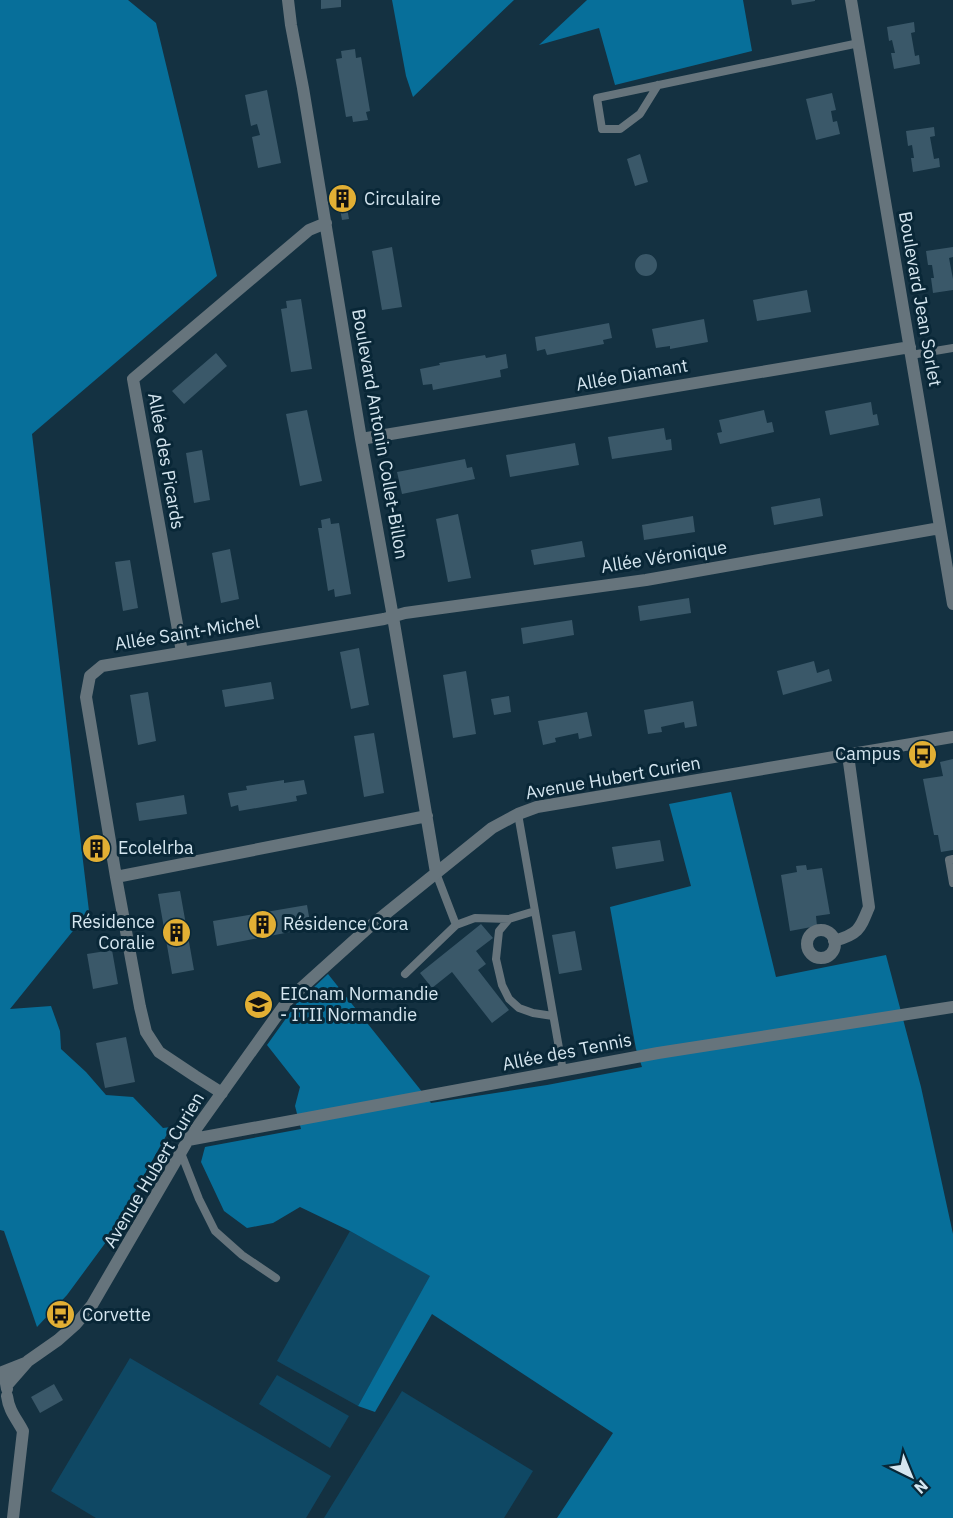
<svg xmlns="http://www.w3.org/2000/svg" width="953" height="1518" viewBox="0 0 953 1518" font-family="'IBM Plex Sans',sans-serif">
<rect width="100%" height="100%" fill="#143141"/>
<path fill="#0f4864" d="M350,1231L431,1276L358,1406L277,1361Z
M130,1358L331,1476L306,1518H96L51,1491Z
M277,1375L349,1416L330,1448L259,1404Z
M402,1391L533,1471L504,1518H324Z"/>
<path fill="#076f9a" d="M0,0H128L156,23L217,276L32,434L89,911L10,1009L51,1006L60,1031L61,1049L86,1072L106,1095L133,1097L163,1128L171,1127L109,1238L67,1295L37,1327L4,1231L0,1230Z
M392,0H514L413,97L406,76Z
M587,0H743L752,51L615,85L599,28L539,45Z
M731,792L776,977L886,955L921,1087L953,1234V1518H557L613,1433L432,1314L375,1412L358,1406L430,1276L350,1231L300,1207L273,1223L247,1228L224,1211L201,1162L205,1147L301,1129L295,1106L300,1087L267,1045L297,1003L328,974L431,1103L547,1085L642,1067L636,1049L610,907L691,886L669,804Z"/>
<path fill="#3a5869" d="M321,0H341V7L321,9Z
M791,0H815V1L792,5Z
M914,22L915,32L911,33L915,56L919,55L920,64L894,69L891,53H895L892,40L889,41L887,27Z
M355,49L356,58L361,57L370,111L366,112L368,120L353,122L352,116L346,117L336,59L342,58L341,51Z
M267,90L281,163L258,168L252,137L260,135L257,124L251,126L245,95Z
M832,93L836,110L831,111L833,122L837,121L840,134L816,140L806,99Z
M934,127L935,136L930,137L934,159L939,158L940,167L913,172L911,158H914L912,145L908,146L906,131Z
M640,154L648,182L635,186L627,159Z
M345,193L347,204L340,205L338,194Z
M347,208L349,219L342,220L340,209Z
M392,247L402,307L382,310L372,251Z
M953,247V257L949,258L953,279V290L933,293L931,278H934L932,265H928L926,251Z
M635 265a11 11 0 1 1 22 0a11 11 0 1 1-22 0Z
M807,290L811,312L757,321L753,300Z
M301,299L312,369L291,372L281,309L287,308L286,301Z
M704,319L708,342L670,349V346L656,348L652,329Z
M609,323L612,338L603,340L604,344L547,355L545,349L537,351L535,337Z
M216,353L227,366L184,404L172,391Z
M506,354L508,368L500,370L501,377L433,390L432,384L423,385L420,369L440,365L439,363L485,355L486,358Z
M938,368L939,376L932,377L931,369Z
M871,402L873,415L877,414L879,425L830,435L825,411Z
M307,410L322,481L300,486L286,414Z
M764,410L767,423L772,422L774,432L720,444L717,433L722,432L719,420Z
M664,428L666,440L671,439L672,450L612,459L608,437Z
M575,443L579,465L510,477L506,455Z
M202,450L210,500L194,503L186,453Z
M465,459L467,468L472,467L475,479L402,494L397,472Z
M820,498L823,516L774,525L771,507Z
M458,514L471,578L448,582L436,519Z
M693,516L695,532L644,540L642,525Z
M330,518L331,524L339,523L351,594L335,597L334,589L328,591L318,528H322L321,520Z
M582,541L585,557L534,565L531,550Z
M230,549L239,599L221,603L212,553Z
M130,560L138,608L123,611L115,562Z
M689,598L691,613L640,621L638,606Z
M572,620L574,635L523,644L521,628Z
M359,648L369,705L351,709L340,652Z
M814,661L817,673L829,669L832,681L783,695L777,671Z
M466,671L476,734L453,738L443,675Z
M271,682L274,699L225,707L222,690Z
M148,692L156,741L138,745L130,695Z
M509,696L511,712L494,715L491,699Z
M693,701L697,726L685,728L684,722L661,727L662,732L648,734L644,710Z
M587,712L592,736L579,739L578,733L555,738L556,742L543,745L538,721Z
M374,733L384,793L364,797L354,736Z
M953,759V850L941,852L938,835H934L923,779L943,776L940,762Z
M284,780V783L304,780L307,794L296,796L297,801L239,811L238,805L231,807L228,793L247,790L246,786Z
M184,795L187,814L139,821L136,803Z
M660,840L664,861L616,869L612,847Z
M99,844L100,852L95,853L93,845Z
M806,865L807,870L822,868L830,914L816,916L817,926L790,931L781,875L797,872L796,866Z
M180,891L194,970L172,974L158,894Z
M307,905L311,928L217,946L213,921Z
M481,924L493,938L476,951L486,964L478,970L509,1010L492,1023L452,972L432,988L420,973Z
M575,931L582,970L559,974L552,935Z
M112,950L118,984L93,989L87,954Z
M126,1037L135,1082L105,1088L96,1043Z
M54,1384L63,1400L40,1413L31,1397Z"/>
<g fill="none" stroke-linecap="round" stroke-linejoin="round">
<path stroke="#66747c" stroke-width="8" d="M658,85L640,114L620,129H602L597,98L859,43
M911,355L953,348
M518,814L563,1071
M953,859L949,860L953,883
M436,873L456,925
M535,911L509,919L499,931L496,959L502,985L509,999L519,1008L533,1013L553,1016
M405,974L456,925L475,918L509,919
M181,1153L199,1199L215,1231L242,1255L276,1278"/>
<path stroke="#66747c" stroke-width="12" d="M288,0L291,25L303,88L361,439L393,617L436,873
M851,0L953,604
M361,439L910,347
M182,652L133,379L309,230L326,223
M116,877L427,816
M807 944a14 14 0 1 1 28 0a14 14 0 1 1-28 0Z
M834,941C859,934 860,929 869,907L848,755
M222,1093L195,1076L159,1052L146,1032L140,1007L116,877L86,697L90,676L102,666L384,619L405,613L646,580L940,528
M188,1140L658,1053L953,1007
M7,1385L28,1361L58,1340L76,1324L92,1305L188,1140L288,1000L368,928L492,828L518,814L537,807L953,737
M7,1389L5,1378L0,1373L25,1363
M7,1396C9,1411 16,1418 23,1431L13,1518"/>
</g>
<defs>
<symbol id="building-disc" viewBox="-11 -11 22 22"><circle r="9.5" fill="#e2af34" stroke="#092737"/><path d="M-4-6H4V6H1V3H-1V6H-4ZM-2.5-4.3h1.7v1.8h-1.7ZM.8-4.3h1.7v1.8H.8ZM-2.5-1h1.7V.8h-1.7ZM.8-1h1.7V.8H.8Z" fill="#111"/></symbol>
<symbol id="bus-disc" viewBox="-11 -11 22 22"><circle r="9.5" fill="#e2af34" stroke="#092737"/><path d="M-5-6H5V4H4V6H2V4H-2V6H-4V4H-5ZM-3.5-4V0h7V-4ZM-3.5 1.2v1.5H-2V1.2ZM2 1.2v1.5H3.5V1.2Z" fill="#111"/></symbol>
<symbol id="university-disc" viewBox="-11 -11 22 22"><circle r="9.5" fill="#e2af34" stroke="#092737"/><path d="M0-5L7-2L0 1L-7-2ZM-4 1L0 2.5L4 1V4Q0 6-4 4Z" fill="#111"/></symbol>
</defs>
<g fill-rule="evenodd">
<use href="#building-disc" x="326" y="182" width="33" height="33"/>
<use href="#bus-disc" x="906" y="738" width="33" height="33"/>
<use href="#building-disc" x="80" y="832" width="33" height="33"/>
<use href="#building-disc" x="246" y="908" width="33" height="33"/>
<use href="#building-disc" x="160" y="916" width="33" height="33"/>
<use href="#university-disc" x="242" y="988" width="33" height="33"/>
<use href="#bus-disc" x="44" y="1298" width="33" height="33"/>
</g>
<g text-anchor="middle" stroke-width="6" stroke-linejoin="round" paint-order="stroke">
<g font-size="18" fill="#d5e6f0" stroke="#092737" text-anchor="start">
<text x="364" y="205">Circulaire</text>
<text x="901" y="760" text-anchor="end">Campus</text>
<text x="118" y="854">Ecolelrba</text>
<text x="155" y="928" text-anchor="end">Résidence<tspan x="155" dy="21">Coralie</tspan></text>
<text x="283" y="930">Résidence Cora</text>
<text x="280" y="1000">EICnam Normandie<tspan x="280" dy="21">- ITII Normandie</tspan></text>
<text x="82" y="1321">Corvette</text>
</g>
<g font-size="18" fill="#d5e6f0" stroke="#092737">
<text transform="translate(920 299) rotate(80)" y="6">Boulevard Jean Sorlet</text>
<text transform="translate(632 375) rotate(-10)" y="6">Allée Diamant</text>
<text transform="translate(380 434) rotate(80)" y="6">Boulevard Antonin Collet-Billon</text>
<text transform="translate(166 461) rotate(80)" y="6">Allée des Picards</text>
<text transform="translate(664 557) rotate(-9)" y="6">Allée Véronique</text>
<text transform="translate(187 633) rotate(-9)" y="6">Allée Saint-Michel</text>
<text transform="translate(613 778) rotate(-10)" y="6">Avenue Hubert Curien</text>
<text transform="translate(567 1052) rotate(-11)" y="6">Allée des Tennis</text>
<text transform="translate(154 1170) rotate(-59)" y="6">Avenue Hubert Curien</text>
</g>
</g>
<g transform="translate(911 1476) rotate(137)" stroke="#092737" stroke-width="4.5" paint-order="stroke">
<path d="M0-4.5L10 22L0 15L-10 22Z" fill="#d5e6f0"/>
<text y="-9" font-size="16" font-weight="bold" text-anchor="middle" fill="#d5e6f0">N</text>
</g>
</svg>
